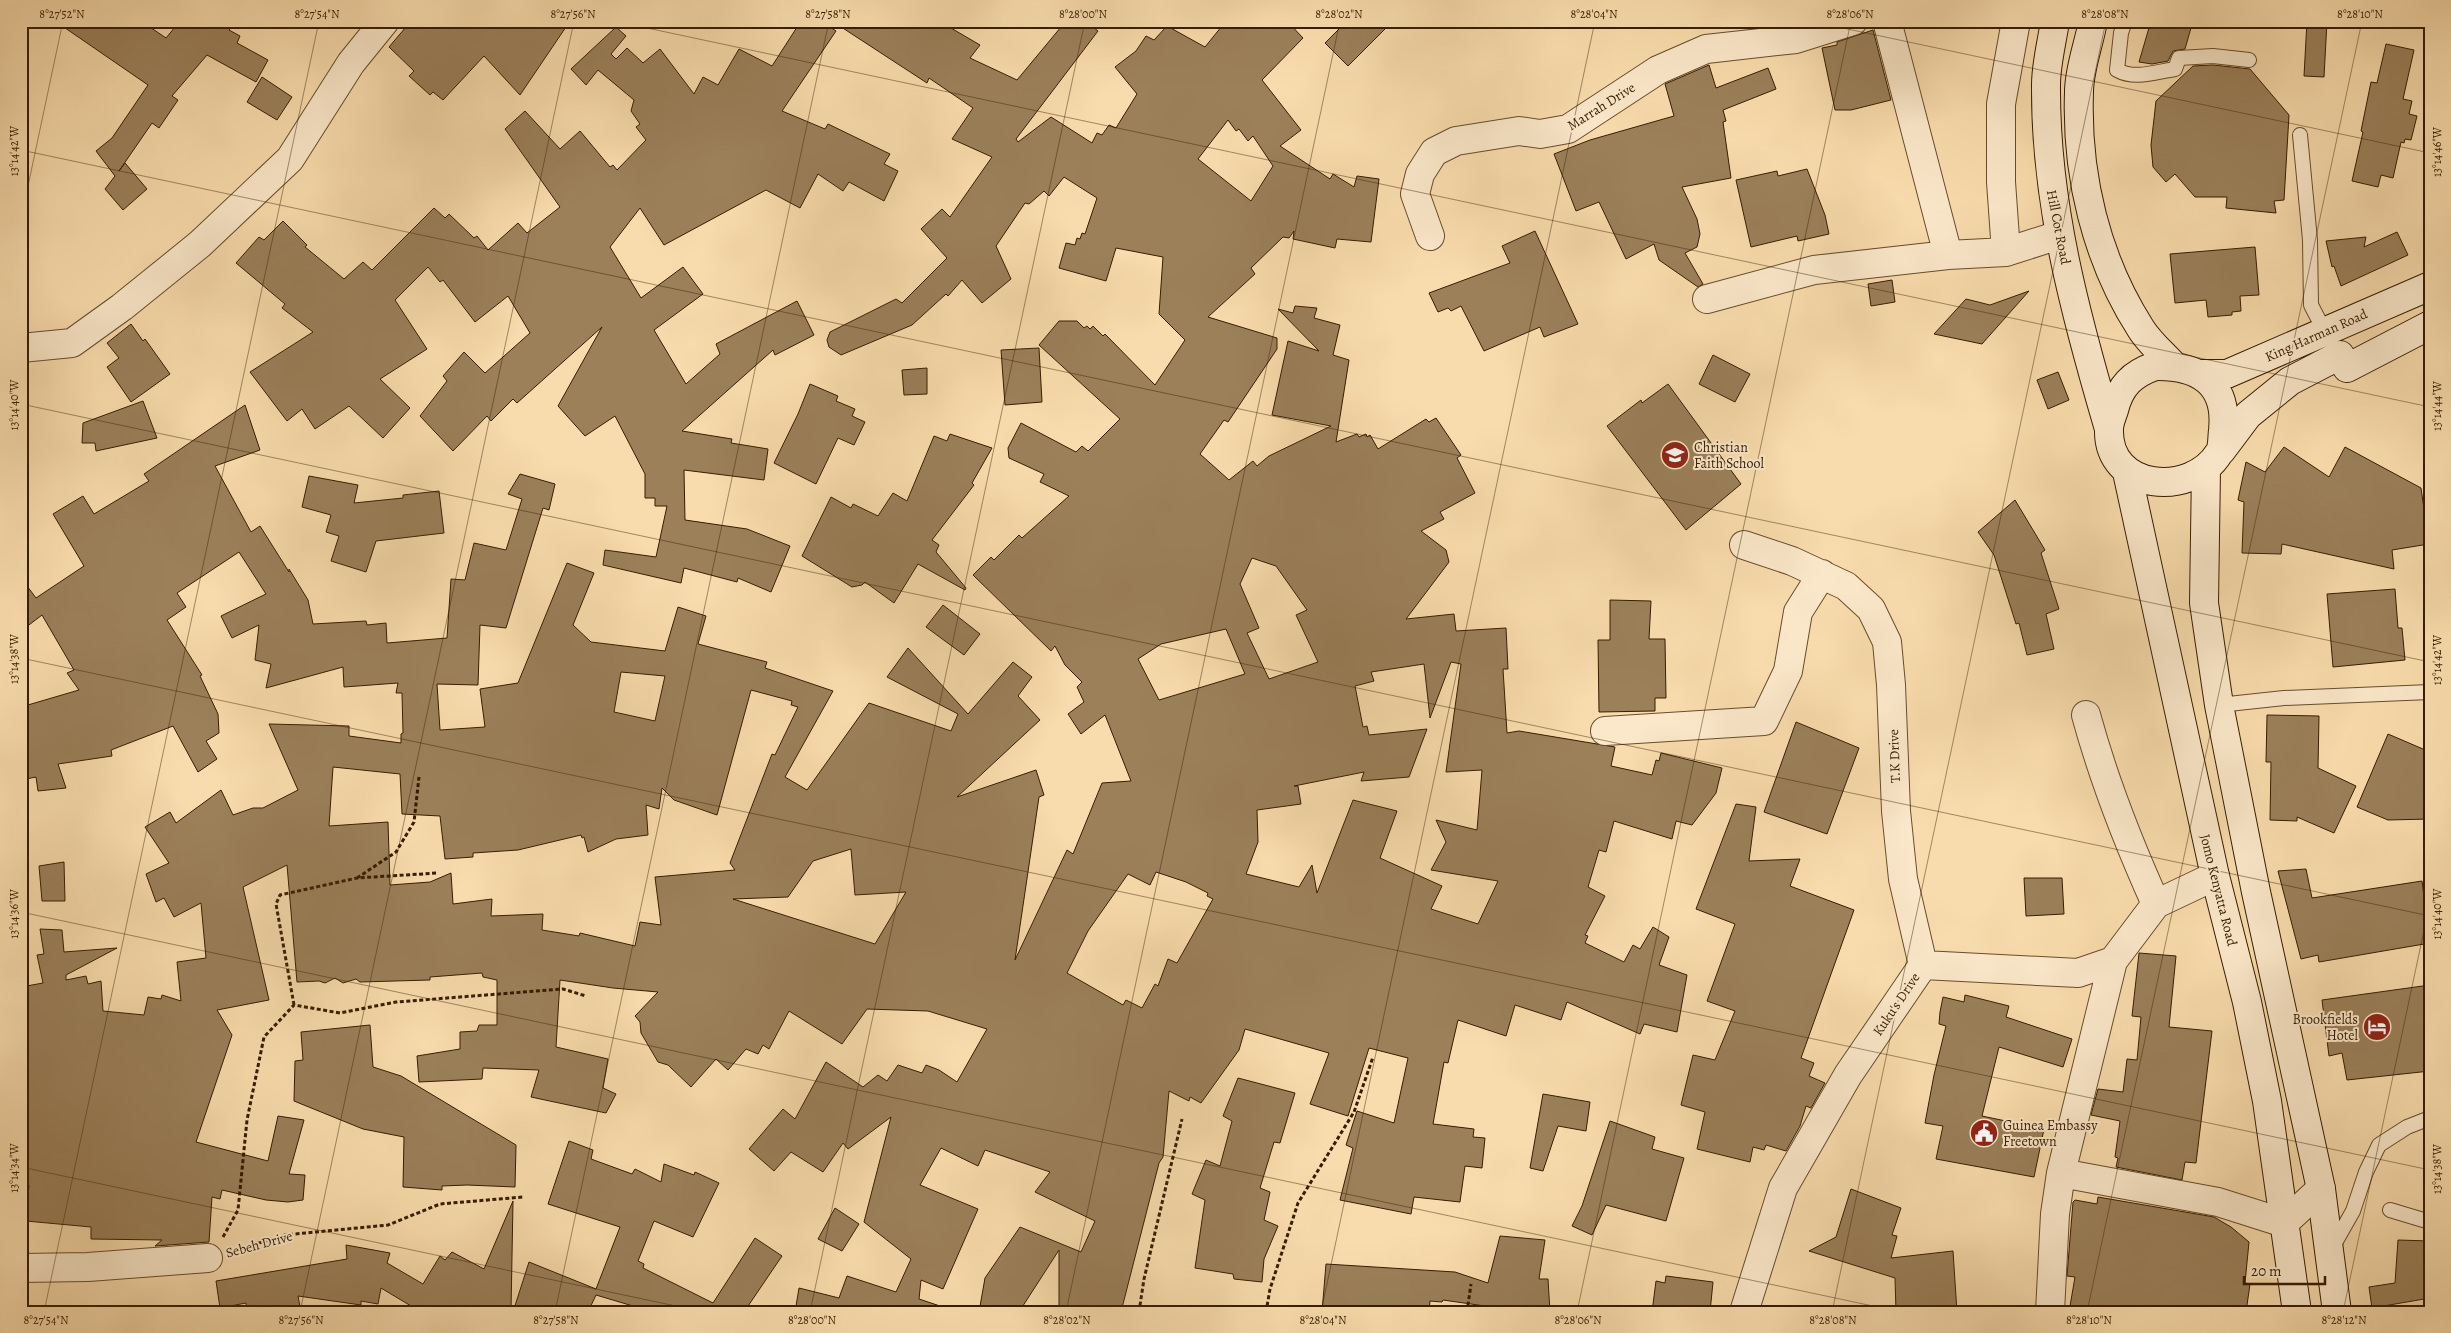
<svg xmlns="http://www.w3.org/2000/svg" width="2451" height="1333" viewBox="0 0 2451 1333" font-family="Alegreya,serif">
<rect width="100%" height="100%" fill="#f9dcad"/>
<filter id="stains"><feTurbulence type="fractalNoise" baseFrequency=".004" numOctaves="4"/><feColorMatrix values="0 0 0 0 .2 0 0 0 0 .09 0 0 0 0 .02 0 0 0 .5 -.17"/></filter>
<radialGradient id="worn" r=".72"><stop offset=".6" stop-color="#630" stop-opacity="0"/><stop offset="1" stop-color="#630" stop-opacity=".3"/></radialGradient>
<path fill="#9b805a" stroke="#361d01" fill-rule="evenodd" d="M55,21H141L166,38L180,21H236L229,30L240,36L237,43L268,60L256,82L207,55L172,96L178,100L159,128L152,123L119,171L125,163L147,189L123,210L105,189L115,176L96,151L112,138L148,85Z
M411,21H570L520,95L484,56L443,100L433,92L430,95L409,76L414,71L389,47Z
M801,21H821L836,31L782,111L825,129L828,124L890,154L884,164L898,171L884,201L849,182L843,191L818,174L800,208L766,190L664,245L640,208L610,247L641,298L683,267L703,294L654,330L686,384L720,354L716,344L797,301L814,335L775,355L773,350L682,431L732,439L731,443L768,449L764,480L684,470L685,520L747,529L790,546L771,592L738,578L737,582L684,568L681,583L603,565L605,550L656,557L667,506H655V498H645V474L615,416L585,436L558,406L602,327L517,403L513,399L491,421L487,416L453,451L420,416L447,381L443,376L464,352L485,373L530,333L508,296L475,322L443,280L440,282L428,267L395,300L427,349L380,379L410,408L383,438L349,406L315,429L302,409L287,421L250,372L313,332L282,308L285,304L236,263L259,237L264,240L283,221L307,245L305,247L344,279L363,262L372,270L434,208L445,218L449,214L474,238L477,236L488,250L518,223L527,233L560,207L505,129L525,111L560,149L580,131L610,167L613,165L617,170L646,140L636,127L640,124L631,111L634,100L598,70L586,85L571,69L616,27L626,36L611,54L616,59L627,48L643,63L660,49L694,94L703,77L718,85L739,49L772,66Z
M832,21H939L980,45L970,58L1017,80L1066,21H1085L1098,31L1016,139L1018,142L1051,117L1092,143L1097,133L1102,135L1109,125L1116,128L1137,94L1115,67L1136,51L1146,36L1154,40L1167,26L1205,47L1226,21H1287L1303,38L1262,80L1301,130L1280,146L1330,179L1333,174L1354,187L1357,176L1379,179L1371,242L1337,239L1335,248L1293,239L1294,231L1289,238L1283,237L1251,268L1255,274L1208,317L1277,338V349L1228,422L1224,420L1200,454L1229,480L1253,461L1257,466L1269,456L1331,426L1272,415L1288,341L1319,351L1278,309L1293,313L1295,306L1317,308L1314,318L1340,325L1333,355L1349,360L1336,442L1357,434L1359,437L1366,434L1367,437L1370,435L1378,449L1426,419L1429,422L1436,418L1461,455L1457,458L1475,493L1440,512L1444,519L1421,531L1446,550L1449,562L1406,619L1454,614L1456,631L1506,628L1508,669H1503L1507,733L1519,731L1615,747L1611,766L1652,775L1656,760L1659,761L1661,753L1722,768L1716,793L1692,825L1676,821L1672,839L1614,821L1606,852L1599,850L1588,887L1605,896L1585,935L1588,936L1585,943L1624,962L1633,945L1640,949L1653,927L1669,937L1659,965L1687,975L1677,1032L1644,1024L1640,1034L1567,1002L1561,1020L1515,1005L1506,1036L1458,1020L1448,1063L1444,1062L1433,1124L1474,1129L1473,1137L1485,1138L1482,1168L1465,1166L1460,1202L1414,1197L1411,1214L1340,1200L1353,1148L1346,1145L1357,1111L1394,1123L1408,1058L1369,1048L1348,1116L1310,1104L1329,1053L1245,1029L1239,1050L1201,1103L1190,1097L1189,1101L1169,1091L1163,1157L1159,1163L1121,1312H1059V1250L1019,1312H979L985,1278L1020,1227L1081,1252L1095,1221L1035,1192L1050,1172L985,1150L978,1166L941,1148L920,1185L978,1209L943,1289L921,1280L919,1299L943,1307L942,1312H795L799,1288L839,1298L847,1276L896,1292L911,1259L864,1222L891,1117L848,1149L843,1143L823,1172L791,1152L774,1171L749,1149L783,1109L795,1119L826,1062L863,1087L878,1075L887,1081L898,1065L922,1073L926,1065L939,1070L957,1082L987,1029L928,1011L867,1009L842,1044L789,1011L769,1049L763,1045L758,1054L746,1049L728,1070L716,1059L691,1087L668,1065L658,1062L641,1033L640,1022L635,1016L658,992L613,988L560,980L556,1047L608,1059L603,1088L616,1094L606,1113L531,1097L539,1070L483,1068L482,1079L419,1082L417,1056L460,1049V1032L477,1031L479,1025H497V980L483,977L482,973L430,977V980L360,982L356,979L343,983L335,978L325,983L319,981L297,982L287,865L243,887L269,1000L217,1010L232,1035L196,1142L268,1161L278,1116L304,1120L289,1174L305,1175L303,1200L288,1202L266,1200L222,1190L220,1199L212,1197L209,1242L155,1246L162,1240L91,1239V1227L26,1221L29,1185L25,1182L27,1164L21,1165V1098L25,1044H21V987L43,983L37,955L44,954L40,929L62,930L64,952L117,948L66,975V980L86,976L88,984L101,981L103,1011L144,1015L148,997L161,999L162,995L181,1001L177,962L206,958L201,903L174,917L164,898L156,902L146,874L169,863L145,827L170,812L176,823L221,790L233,815L253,808H263L298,790L269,724L349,726V736L401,743V734L403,733L402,693H396L398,683L344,687L343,667L266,688L271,664L255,660L259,625L232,638L221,616L266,594L239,552L177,593L186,607L167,620L202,675L200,676L218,714L219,733L206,741L217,759L198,772L173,726L111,750L112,756L58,764L66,788L38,791L36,777L21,780V707L79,690L67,673L74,670L42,615L21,631V578L36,598L84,566L53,514L83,496L94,514L149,481L144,474L245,405L260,450L215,466L251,532L260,526L289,572V569L308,600L313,624L366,621L367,625L386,623L387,643L447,638L451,579L465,580L474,543L506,550L522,499L508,494L520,474L555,484L549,510L543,508L506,628L480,625L478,685L437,684L440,730L485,727L480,689L518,683L567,563L594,573L573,625L591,642L665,651L678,607L706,616L698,644L767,662L765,668L833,691L785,777L807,790L869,703L951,731L958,714L887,677L908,648L968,714L1013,662L1032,677L1018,696L1040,720L957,797L1036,770L1044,795L1039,797L1015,960L1067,850L1073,854L1102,783L1131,781L1105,715L1081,734L1068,714L1084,702L1077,687L1082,682L1065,665L1055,646L1051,651L973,575L991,557L994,560L1019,535L1022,538L1069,496L1040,482L1044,474L1009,458L1008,448L1021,423L1076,452L1082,446L1088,451L1120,419L1039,345L1059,321H1077L1084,328L1087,326L1090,329L1093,326L1103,336L1105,334L1155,385L1185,340L1159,314L1163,257L1116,248L1106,281L1059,268L1066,243L1075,245L1077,238L1080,239L1082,233L1085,234L1097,198L1064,177L1049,196L1044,191L1029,204L1025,203L996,246L1011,279L982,303L962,280L948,296L946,294L912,325L841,355L829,347L827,340L830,332L896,299L902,303L947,258L921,229L942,209L950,217L992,157L952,139L973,108L929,78L927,83ZM1228,120L1236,131L1239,129L1248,141L1253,136L1273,166L1251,201L1198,159ZM1252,558L1276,566L1307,610L1296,615L1318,662L1269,679L1247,633L1259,628L1240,584ZM1226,629L1245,674L1159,700L1138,659L1161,644ZM1451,662L1461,664L1446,772L1482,770L1477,830L1436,820L1446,842L1431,870L1498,881L1478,924L1431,909L1442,886L1380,858L1397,811L1353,800L1317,893L1312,865L1299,887L1246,874L1258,842L1257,810L1301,804L1298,786H1294L1364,772L1361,781L1409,777L1427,729L1369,735L1367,726L1363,727L1355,686L1374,681L1371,672L1424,664L1430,718ZM621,672L665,676L655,721L614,712ZM751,690L792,701L791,705L798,707L775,755L772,754L730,863L735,870L655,877L661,925L640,922L635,946L580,933L579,936L542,930L543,914L491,916L492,899L453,904L451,873L430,882L390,885L388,822L329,826L333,767L400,774L402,814L440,816L445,859L473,857V853L518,850L581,835L582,838L584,837L588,852L616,839L648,835L646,805L659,809L662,788L674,800L717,815ZM851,849L855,895L906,892L875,944L733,899L788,897L813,861ZM1156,872L1186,882L1208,893L1207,896L1213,899L1177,963L1168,959L1158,986L1155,984L1142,1008L1126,1000L1123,1005L1067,973L1088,931L1128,874L1150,885Z
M1347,21H1393L1348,66L1325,43Z
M2151,21H2193L2185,49L2173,51L2168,61L2152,64L2139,62Z
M2307,21H2327L2324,77L2304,76Z
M1873,30L1891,100L1851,110H1835L1822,48L1837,45V42Z
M2386,44L2414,50L2403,99L2412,101L2409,114L2417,116L2411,140L2405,139L2404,143L2401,142L2393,178L2381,175L2378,187L2352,181L2363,132L2361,131L2371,82L2377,83Z
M1709,65L1716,88L1768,68L1776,89L1723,110L1726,121L1723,122L1731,178L1682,187L1697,219L1700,234L1697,247L1685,253L1703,284L1698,287L1659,260L1654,244L1626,259L1599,202L1576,211L1554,154L1590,140L1674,116L1665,84Z
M2213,65L2250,69L2289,115L2284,200L2274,201L2276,213L2226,208L2227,197H2195L2175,174L2166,182L2153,167L2151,145L2156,101L2193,66Z
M262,77L292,97L277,120L247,102Z
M1807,169L1825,215L1829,234L1798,241L1797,236L1751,247L1736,180L1777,171L1778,176Z
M1535,231L1578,324L1544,337L1540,327L1484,351L1461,306L1451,311L1448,308L1438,312L1429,293L1510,263L1502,246Z
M2397,232L2408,255L2341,286L2334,266L2332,267L2326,241L2366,237L2364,247Z
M2255,247L2259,295L2240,296L2241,311L2232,312V315L2208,317L2206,300L2175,303L2170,254Z
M1892,280L1895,302L1871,306L1868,284Z
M2029,291L1982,344L1934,334L1966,299L1990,305Z
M131,324L143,341L145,339L170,374L131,402L107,367L119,358L107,343Z
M1039,348L1042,402L1005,405L1001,350Z
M1713,355L1750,374L1735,402L1699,384Z
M927,368V394L904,395L902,370Z
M2058,372L2069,400L2048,409L2037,380Z
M810,384L838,396L836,401L855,409L852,416L865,422L854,445L838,438L816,484L774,463L798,414Z
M1668,384L1741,484L1686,530L1607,426L1641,400L1642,403Z
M143,401L157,438L96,451L95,443H82L83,423Z
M950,434L992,448L972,483L974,485L932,540L939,545L936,552L966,588L965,590L918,564L894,603L865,582L862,585L852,587L802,556L831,497L851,508L853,504L878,516L893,493L907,501L934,436L947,441Z
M2284,447L2329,477L2345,447L2421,488L2429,544L2392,550L2394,569L2282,544L2281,554L2242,553L2244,502L2238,500L2246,462L2265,472Z
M309,476L358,485L354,503L403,498V495L439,491L444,533L376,541L366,572L331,561L339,536L326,532L331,515L302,507Z
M2015,500L2045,550L2041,553L2059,609L2046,614L2054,649L2027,655L2019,623L2016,624L1994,555L1978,532Z
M2395,589L2398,628H2402L2405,660L2333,667L2327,594Z
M1610,600L1651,601L1649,639H1665L1666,698H1655V711L1599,712L1598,640H1610Z
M943,605L980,634L964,655L926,627Z
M2267,715L2319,716L2318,768L2356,786L2334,833L2297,817V821L2270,820L2271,762H2266Z
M1796,722L1859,748L1827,834L1764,812Z
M2388,734L2430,752V819L2388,820L2357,807Z
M1736,804L1756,807L1749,861L1800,859L1790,886L1854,910L1801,1058L1814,1063L1809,1076L1825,1083L1811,1108L1806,1106L1800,1126L1786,1151L1766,1145L1764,1150L1753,1147L1750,1162L1697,1149L1705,1112L1681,1105L1693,1055L1715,1060L1735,1011L1707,1001L1735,924L1696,909Z
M64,862L65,901H42L39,866Z
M2306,869L2312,898L2422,881L2430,943L2319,962L2318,955L2301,959L2278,871Z
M2024,878H2062L2064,914L2026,916Z
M2139,953L2176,956L2169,1027L2212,1031L2196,1163L2185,1162L2182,1180L2116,1167L2118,1158L2115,1157L2120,1121L2091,1115L2098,1089L2123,1092L2127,1059L2137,1060L2141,1017L2132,1016Z
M2430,985V1071L2347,1080L2342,1053L2329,1056L2322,1000Z
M1965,995L2009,1006L2006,1017L2072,1039L2063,1067L1999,1047L1982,1116L2044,1129L2034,1177L1936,1159L1943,1126L1925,1123L1934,1075L1946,1026L1939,1024L1940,1012L1943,997L1964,1002Z
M370,1025L373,1067L401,1076L516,1145L515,1187L467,1185L442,1186V1190L403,1187L404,1137L363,1129L294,1101L295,1061L303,1060L301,1032Z
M1238,1078L1295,1093L1280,1143L1274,1142L1260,1188L1270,1192L1264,1220L1278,1226L1264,1259L1262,1282L1234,1279L1233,1274L1195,1268L1205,1200L1192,1194L1206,1160L1220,1166L1232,1121L1223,1116Z
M1543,1094L1590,1102L1586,1131L1558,1126L1543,1171L1530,1168Z
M1610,1121L1655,1137L1652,1149L1684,1158L1666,1221L1606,1205L1592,1235L1572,1226L1582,1206Z
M569,1141L593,1150L591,1159L632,1174L635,1169L661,1182L664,1164L694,1175L695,1172L719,1183L693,1237L654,1221L638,1261L644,1264L643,1268L713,1303L755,1238L782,1256L744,1312H653L596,1295L588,1312H513L529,1262L596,1289L620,1227L548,1204Z
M1851,1189L1901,1208L1892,1235L1897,1236L1891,1258L1953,1251L1957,1312H1896L1895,1278L1809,1251L1836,1237Z
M2098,1197L2214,1217L2231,1227L2249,1242L2245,1283L2250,1284L2246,1312H2069L2075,1277L2067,1276L2073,1202L2075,1200L2097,1204Z
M513,1201L511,1312H421L381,1288L378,1304L361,1301V1305L298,1296L301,1312H247L246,1303L220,1308L216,1281L347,1259L346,1245L390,1253L387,1263L423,1284L440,1256L445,1260L452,1252L484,1269Z
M835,1208L859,1224L842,1251L818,1239Z
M1500,1236L1545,1240L1539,1279H1548L1550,1312H1484L1485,1306L1443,1300L1442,1302L1430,1301L1429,1312H1322L1326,1264L1455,1272L1488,1283Z
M2398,1240L2430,1241V1298L2372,1308L2369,1287L2395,1283Z
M1666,1276L1713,1282L1710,1312H1652L1656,1281L1665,1283Z"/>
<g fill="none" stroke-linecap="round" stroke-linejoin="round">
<defs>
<path id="service" d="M2125,21L2121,33L2117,70C2135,80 2155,72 2175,69L2179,58L2213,56L2249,60
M2300,135L2310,240L2311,305L2327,336
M2219,705L2284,698L2430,692
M2390,1210L2430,1222
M2332,1248L2353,1211L2366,1172L2379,1145L2407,1127L2430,1118"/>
<path id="minor" d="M1887,21L1948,255
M1430,236L1415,194L1420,174L1434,152L1456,141L1519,131L1540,134L1568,129L1658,70L1706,49L1796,39L1853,21
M2006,252L2001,182V104L2016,21
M1707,299L1814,270L1948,255L2006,252L2059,235
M21,348L72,343L122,307L200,244L290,159L351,63L385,21
M1744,545L1792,561L1846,586L1871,609L1887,642L1891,685L1896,811L1903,879L1923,965
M2086,715C2104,781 2128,842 2156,904
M1605,731L1764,721L1788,671L1798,612L1822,574
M2061,1173L2218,1202L2284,1223L2321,1189
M21,1268L88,1267L208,1258
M1744,1312L1783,1188L1848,1075L1923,965L2078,973L2113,961L2156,904L2215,876
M2050,1312L2055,1214L2061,1173L2113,961"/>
<path id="secondary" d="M2055,21C2052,42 2046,64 2046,85C2045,203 2076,317 2109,429
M2093,21C2089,44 2079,69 2079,92C2076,175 2096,259 2141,329C2149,342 2163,354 2174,366
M2155,366C2198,365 2228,383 2223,430C2222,437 2223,447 2219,453C2191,498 2107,491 2109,429C2109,423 2112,416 2114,410C2120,386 2132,374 2155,366Z
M2201,374H2227L2430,286
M2221,451L2248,415L2290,381L2340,355L2347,368L2430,325
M2206,469L2204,603L2219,705L2256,892L2321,1189L2337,1312
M2127,472L2215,876L2247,1002L2267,1101L2297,1312"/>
</defs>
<use href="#service" stroke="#674d2c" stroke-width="16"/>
<use href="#minor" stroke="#674d2c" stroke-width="30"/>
<use href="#secondary" stroke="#361d01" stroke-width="30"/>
<path stroke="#361d01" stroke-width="3" stroke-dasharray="4 2.5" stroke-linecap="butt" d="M357,878L396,852L414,822L419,777
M294,1005L276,904L280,895L357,878L438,873
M223,1237L238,1210L247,1120L264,1037L294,1005L340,1013L396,1002L563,989L586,996
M233,1251L285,1235L388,1225L440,1204L523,1197
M1139,1312L1144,1279L1182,1119
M1266,1312L1270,1289L1298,1203L1354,1112L1373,1057
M1467,1312L1471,1284"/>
<use href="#service" stroke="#fbe8ca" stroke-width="14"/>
<use href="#minor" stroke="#fbe8ca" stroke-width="28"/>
<use href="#secondary" stroke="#fbe8ca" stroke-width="28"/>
</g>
<path fill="none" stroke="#361d01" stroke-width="1" stroke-opacity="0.45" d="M614,21L2430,407M1810,21L2430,153M21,150L2430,662M21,219L63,21M21,404L2430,916M21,658L2430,1170M21,912L1901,1312M21,1167L704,1312M44,1312L319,21M300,1312L574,21M555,1312L829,21M810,1312L1085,21M1066,1312L1340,21M1321,1312L1595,21M1577,1312L1851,21M1832,1312L2106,21M2087,1312L2362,21M2343,1312L2430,902"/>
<defs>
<symbol id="school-disc" viewBox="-11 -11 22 22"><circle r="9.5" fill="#8f2418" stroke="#fbe8ca"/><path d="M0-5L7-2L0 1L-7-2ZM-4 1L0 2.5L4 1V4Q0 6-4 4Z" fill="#fff"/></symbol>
<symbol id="hotel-disc" viewBox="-11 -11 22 22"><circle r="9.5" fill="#8f2418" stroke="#fbe8ca"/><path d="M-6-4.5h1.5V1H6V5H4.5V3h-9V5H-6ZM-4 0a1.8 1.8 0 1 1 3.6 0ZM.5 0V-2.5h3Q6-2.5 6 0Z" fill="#fff"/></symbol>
<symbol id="civic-disc" viewBox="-11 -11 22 22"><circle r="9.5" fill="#8f2418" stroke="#fbe8ca"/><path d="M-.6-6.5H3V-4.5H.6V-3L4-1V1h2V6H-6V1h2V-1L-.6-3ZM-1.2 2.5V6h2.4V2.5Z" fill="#fff"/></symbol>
</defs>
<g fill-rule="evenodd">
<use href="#school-disc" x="1659" y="439" width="32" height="32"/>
<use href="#hotel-disc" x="2361" y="1011" width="32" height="32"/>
<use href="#civic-disc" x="1968" y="1117" width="32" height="32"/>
</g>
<g text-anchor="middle" stroke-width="4" stroke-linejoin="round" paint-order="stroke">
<g font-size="14" fill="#361d01" stroke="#fbe8ca">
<text transform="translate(1601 106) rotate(-32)" y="5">Marrah Drive</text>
<text transform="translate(2059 227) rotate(79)" y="5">Hill Cot Road</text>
<text transform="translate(2316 335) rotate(-24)" y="5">King Harman Road</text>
<text transform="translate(1894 756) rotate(-92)" y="5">T.K Drive</text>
<text transform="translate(2219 890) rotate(76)" y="5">Jomo Kenyatta Road</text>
<text transform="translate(1896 1004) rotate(-56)" y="5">Kuku's Drive</text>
<text transform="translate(259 1244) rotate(-15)" y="5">Sebeh Drive</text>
</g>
<g font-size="14" fill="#361d01" stroke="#fbe8ca" text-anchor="start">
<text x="1694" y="452">Christian<tspan x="1694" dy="16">Faith School</tspan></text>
<text x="2358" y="1024" text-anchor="end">Brookfields<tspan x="2358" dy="16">Hotel</tspan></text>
<text x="2003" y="1130">Guinea Embassy<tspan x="2003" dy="16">Freetown</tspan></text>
</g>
</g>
<rect width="2451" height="1333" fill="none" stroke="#f9dcad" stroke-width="55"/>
<path d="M2244 1276v8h81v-8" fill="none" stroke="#361d01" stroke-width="2.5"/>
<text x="2251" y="1276" font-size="15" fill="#361d01" stroke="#fbe8ca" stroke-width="4" paint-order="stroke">20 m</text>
<rect x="28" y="28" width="2396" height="1278" fill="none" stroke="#361d01" stroke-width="2"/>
<g font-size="12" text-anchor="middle" fill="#361d01">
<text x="62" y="18">8°27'52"N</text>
<text x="317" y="18">8°27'54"N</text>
<text x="573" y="18">8°27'56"N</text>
<text x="828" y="18">8°27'58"N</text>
<text x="1083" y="18">8°28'00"N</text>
<text x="1339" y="18">8°28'02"N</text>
<text x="1594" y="18">8°28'04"N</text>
<text x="1850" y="18">8°28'06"N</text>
<text x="2105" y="18">8°28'08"N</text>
<text x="2360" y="18">8°28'10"N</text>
<text transform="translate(14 151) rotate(-90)" y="4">13°14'42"W</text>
<text transform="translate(2437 152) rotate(-90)" y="4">13°14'46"W</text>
<text transform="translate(14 405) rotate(-90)" y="4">13°14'40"W</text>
<text transform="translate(2437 406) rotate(-90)" y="4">13°14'44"W</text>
<text transform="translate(14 659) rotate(-90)" y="4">13°14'38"W</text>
<text transform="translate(2437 660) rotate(-90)" y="4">13°14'42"W</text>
<text transform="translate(14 914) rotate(-90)" y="4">13°14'36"W</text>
<text transform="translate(2437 914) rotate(-90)" y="4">13°14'40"W</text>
<text transform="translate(14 1168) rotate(-90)" y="4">13°14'34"W</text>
<text transform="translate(2437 1169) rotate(-90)" y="4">13°14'38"W</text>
<text x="46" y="1324">8°27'54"N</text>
<text x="301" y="1324">8°27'56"N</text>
<text x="556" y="1324">8°27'58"N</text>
<text x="812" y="1324">8°28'00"N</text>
<text x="1067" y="1324">8°28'02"N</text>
<text x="1323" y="1324">8°28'04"N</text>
<text x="1578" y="1324">8°28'06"N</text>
<text x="1833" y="1324">8°28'08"N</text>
<text x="2089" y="1324">8°28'10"N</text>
<text x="2344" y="1324">8°28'12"N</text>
</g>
<rect width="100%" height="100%" filter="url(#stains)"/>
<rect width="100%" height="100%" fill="url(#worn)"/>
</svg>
